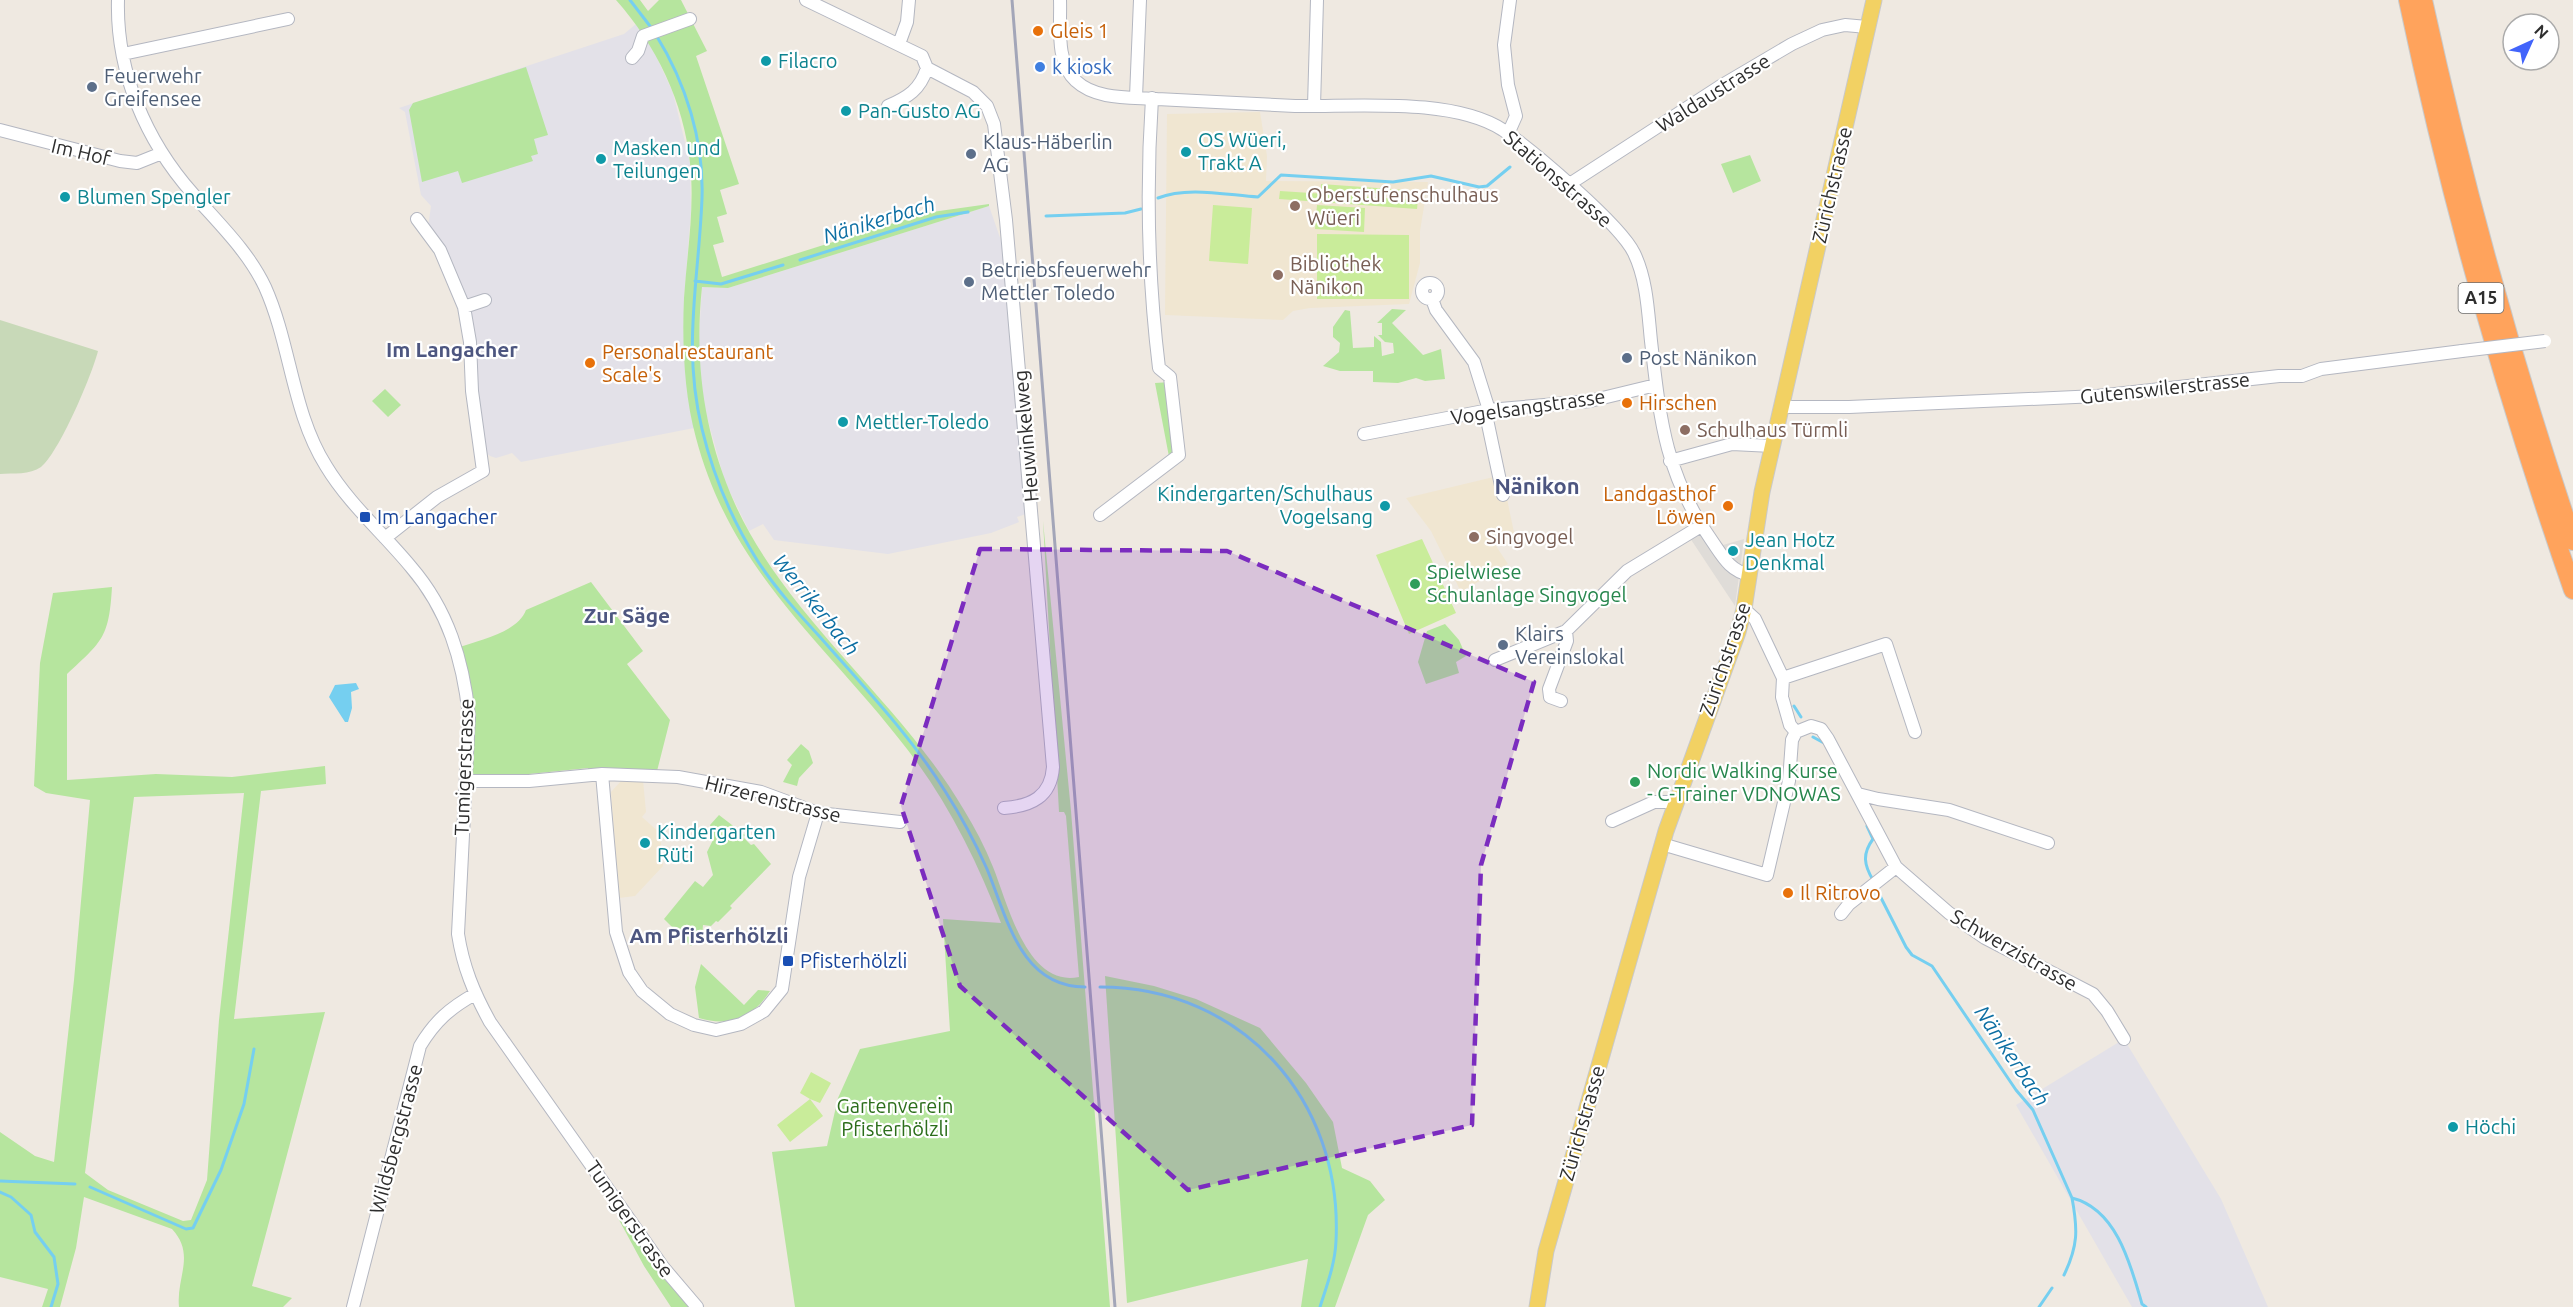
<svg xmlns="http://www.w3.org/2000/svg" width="2573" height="1307" viewBox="0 0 2573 1307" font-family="Ubuntu,sans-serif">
<rect width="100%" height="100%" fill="#efe9e1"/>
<path fill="#e3e1e8" d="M636,24L653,49L673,93L690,163L691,211L684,300L685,354L694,428L521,462L512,453L496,458L490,456L485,452L479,422L476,349L428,227L431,206L421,195L405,112L399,108L624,34Z
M989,206L1006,255L1026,514L1017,517L1019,522L991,533L888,554L774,540L763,524L749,531L725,482L704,406L698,354L702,287L728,288Z
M2124,1039L2221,1199L2268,1307H2132L2016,1105Z"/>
<path fill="#f0e6d1" d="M1260,112L1267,156L1266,181L1428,182L1420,231V263L1409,304L1310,308L1293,311L1283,320L1165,315L1167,114Z
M1502,475L1516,542L1496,546L1508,564L1461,592L1431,531L1406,498Z
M622,780H643L646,812L642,817L660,833L663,866L635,896L619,898L611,792Z"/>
<path fill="#b6e59e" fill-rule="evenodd" d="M616,0H640L648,11L659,0H681L707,51L696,56L739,184L720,190L727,214L717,217L724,242L713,245L722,277L925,213L989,204V206L728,288L702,287C694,362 704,435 735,504C787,619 899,699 964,810C975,828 985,847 993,867C1008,904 1027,988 1079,977L1066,816L1064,812H1059L1043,521L1071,811L1110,1307H795L772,1152L827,1146L838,1098L860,1049L950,1031L943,919L1001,923C977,861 948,802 907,749C826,643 732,574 696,438C684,394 682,343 684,298C687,253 695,208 690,163C684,102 656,45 616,0Z
M526,67L548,135L534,139L538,154L531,156L533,161L462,183L458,171L422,182L409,110L413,103Z
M1750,155L1761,181L1733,193L1721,164Z
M1392,309L1406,310L1392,323L1423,355L1441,349L1445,379L1425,381L1416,378L1398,383L1373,382V371H1340L1323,366L1339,352L1340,343L1333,337V327L1345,310L1350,311L1353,348L1374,347V336L1381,342L1382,356L1394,353L1393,343L1385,342L1378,335H1382V323H1377Z
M1171,382L1179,455L1170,462L1155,383Z
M385,389L401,405L388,417L372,401Z
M591,582L643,651L627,664L670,720L656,775H589L588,768L529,774V781H467L469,716L457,648C479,640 517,633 526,610Z
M112,587C109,637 103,641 67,674V780L156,774L232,777L325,766L326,784L261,791L234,1019L325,1012L252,1286L292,1298L283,1307H179C176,1277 196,1255 172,1229L84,1197L76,1248L60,1307H42L48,1289L0,1277V1132L35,1156L54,1162L74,980L90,800L46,793L34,786L40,663L53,593ZM244,793L219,1020L207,1180L191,1220L183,1221L108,1190L85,1173L134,797Z
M1445,624L1459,640L1466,656L1456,662L1459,673L1426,684L1418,662L1427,631Z
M801,744L809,751L813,763L799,778L797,786L783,782L792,765L787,760Z
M719,815L745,835L743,837L751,845L754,844L771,864L730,906L732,908L718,922L716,921L711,926L703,925L702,937L691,946L664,919L695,881L703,887L713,875L707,852L714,838L710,825Z
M701,964L744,1005L758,990L770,991C753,1018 729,1027 699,1018L695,987Z
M1105,976L1154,986L1196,999L1260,1028L1306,1083L1333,1122L1342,1168L1370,1181L1385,1200L1368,1215L1335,1307H1301L1308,1259L1127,1303Z
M620,1216L665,1280L690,1307H671L644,1266L618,1218Z"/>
<path fill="#c8d9b8" d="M0,320L98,351C92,375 59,453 41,467C30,475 13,473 0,474Z"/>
<path fill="#c9ec9a" d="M1321,184L1405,190V194L1321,191Z
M1280,191L1418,200L1417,209L1279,199Z
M1213,205L1252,208L1248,264L1209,261Z
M1317,205L1365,208L1364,232L1315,229Z
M1317,234L1409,235V299H1317Z
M1422,539L1456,613L1409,634L1376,555Z
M811,1072L831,1083L820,1103L810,1099L823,1116L790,1142L777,1125L810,1099L800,1093Z"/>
<path fill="#dfdcd8" d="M1701,526L1716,547L1744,539L1735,606L1688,535Z"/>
<path fill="#75cff0" d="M356,683L359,689L351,692L352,708L348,722H345L329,697L335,685Z"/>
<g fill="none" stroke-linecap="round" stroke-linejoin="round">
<path stroke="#75cff0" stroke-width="3" d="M630,0L653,30
M656,35C686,83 704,141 702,198C699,279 682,347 702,429C713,475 732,520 757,560C775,588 798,613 820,637C864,687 910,735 945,791C961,816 975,842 987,869C1007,917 1020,987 1085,987
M1158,198C1187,186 1227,195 1258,197L1281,175L1393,182L1431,176L1479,187L1487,186L1510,167
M1046,216L1125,213L1141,209
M800,260L936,217L968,212
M695,281L721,284L783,265
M1794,706L1801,717
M1813,737L1824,743
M1867,826L1873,839C1862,854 1864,865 1873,880
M1876,888L1906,947L1912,955L1932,966L2016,1090L2033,1110L2072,1198C2117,1209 2131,1266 2142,1304L2146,1307
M1100,987C1242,987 1343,1100 1336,1241C1335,1264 1327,1285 1320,1307
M0,1181L75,1184
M90,1187L186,1229L193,1228L221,1170L244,1104L254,1049
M0,1192L11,1197L31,1215L35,1232L54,1257L58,1284L51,1307
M2064,1275C2078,1246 2078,1230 2072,1198
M2039,1307L2052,1288"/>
<defs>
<path id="minor" d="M118,0C116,72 146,141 193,194C219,224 248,251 265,287C291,345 292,412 326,466C349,504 383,533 411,567C448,610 463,660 469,716L458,934C463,967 474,993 490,1022L663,1267L697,1307
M806,0L922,56L927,68C920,90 908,97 888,106
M1060,0C1061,25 1055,62 1076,81C1096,100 1131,97 1157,99C1203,101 1249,104 1295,106C1355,107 1452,97 1503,130C1532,150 1620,224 1634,253C1647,280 1648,312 1651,341C1660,419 1665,475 1712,541C1723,557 1730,571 1750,575
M899,44L907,22L909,0
M123,54L288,19
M632,58L638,51L643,36L690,19
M927,68L973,92L987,106L994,124L1006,220L1053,767C1051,797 1031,806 1004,808
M1136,97L1140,0
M1314,106L1317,0
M0,130L120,161L137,163L162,153
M1508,134L1516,116L1508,85L1504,45L1510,0
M1568,185L1719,87L1792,44L1822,30L1845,25L1867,27
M1422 291a8 8 0 1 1 16 0a8 8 0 1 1-16 0Z
M1432,299L1436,310L1474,362L1489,410
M464,307L485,300
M1781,407H1849L2097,396L2279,376H2302L2321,369L2462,351
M1485,410L1503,495
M1364,434L1489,410L1590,401L1656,385
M1670,461L1732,444L1772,446
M1100,515L1179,455L1170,377L1159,368C1148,278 1146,188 1152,98
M385,538L437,497L483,471L472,391L470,342L464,307L440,250L417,219
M1744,609L1755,619L1783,678L1782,697L1790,725L1796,732
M1495,660L1566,631L1627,571L1701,526
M1783,678L1886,644L1915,732
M1561,701L1550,697L1549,689L1567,641L1566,631
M1796,732L1811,726L1821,729L1828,739L1896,867L1949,913L1985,938L2093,994L2107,1011L2124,1039
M602,774L616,932L629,972L642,991L670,1014L694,1025L716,1030L741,1024L764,1011L782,989L799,877L818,813
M467,781H529L602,774L678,777L761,792L818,813L900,822
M1858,794L1878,799L1949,810L2048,843
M1612,821L1654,802H1675
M1662,844L1767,875L1789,781L1792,740L1796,732
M1841,914L1849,904L1896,867
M353,1307L420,1046C435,1021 450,1008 475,994"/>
<path id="major" d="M1537,1307L1546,1251L1666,831L1738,632L1744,609L1762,492L1874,0"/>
<path id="highway" d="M2408,0C2450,200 2506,397 2573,590
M2423,0C2463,183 2513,364 2573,541"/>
</defs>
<use href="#minor" stroke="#b4b7c1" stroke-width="14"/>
<use href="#major" stroke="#c9c9c9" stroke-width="17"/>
<use href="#highway" stroke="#c9c9c9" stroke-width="20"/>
<use href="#minor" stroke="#fff" stroke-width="12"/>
<use href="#major" stroke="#f2d163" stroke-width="15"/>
<use href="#highway" stroke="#ffa35c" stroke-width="18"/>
<path stroke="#a3a6b8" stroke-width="3" d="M1012,0L1115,1307"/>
<defs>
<path id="minor-bridge" d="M2462,351L2545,341"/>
</defs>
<use href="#minor-bridge" stroke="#b4b7c1" stroke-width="14" stroke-linecap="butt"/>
<use href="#minor-bridge" stroke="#fff" stroke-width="12"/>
</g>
<path fill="#7b2cbf" fill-opacity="0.2" stroke="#7b2cbf" stroke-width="4.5" stroke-dasharray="12 8" stroke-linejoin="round" d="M980,549L1227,551L1534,682L1481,865L1472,1125L1188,1190L960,986L901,806Z"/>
<g fill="#e8710a" stroke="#fff" stroke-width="2">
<circle cx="1038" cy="31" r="6"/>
<circle cx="590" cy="363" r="6"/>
<circle cx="1627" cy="403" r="6"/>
<circle cx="1728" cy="506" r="6"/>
<circle cx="1788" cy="893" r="6"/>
</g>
<g fill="#0f9aa8" stroke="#fff" stroke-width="2">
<circle cx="766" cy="61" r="6"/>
<circle cx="846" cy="111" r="6"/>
<circle cx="1186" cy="152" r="6"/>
<circle cx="601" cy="159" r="6"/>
<circle cx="65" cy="197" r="6"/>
<circle cx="843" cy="422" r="6"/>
<circle cx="1385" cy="506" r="6"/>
<circle cx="1733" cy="551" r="6"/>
<circle cx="645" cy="843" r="6"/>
<circle cx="2453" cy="1127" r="6"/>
</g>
<circle fill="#3f7fe0" stroke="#fff" stroke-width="2" cx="1040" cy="67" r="6"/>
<g fill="#5c6f8a" stroke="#fff" stroke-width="2">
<circle cx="92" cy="87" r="6"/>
<circle cx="971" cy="154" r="6"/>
<circle cx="969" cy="282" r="6"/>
<circle cx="1627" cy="358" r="6"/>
<circle cx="1503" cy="645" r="6"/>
</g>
<g fill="#8d6e63" stroke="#fff" stroke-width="2">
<circle cx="1295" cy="206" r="6"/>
<circle cx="1278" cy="275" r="6"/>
<circle cx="1685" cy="430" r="6"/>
<circle cx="1474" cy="537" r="6"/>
</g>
<g fill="#1a4fb4" stroke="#fff" stroke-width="2">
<rect x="359" y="511" width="12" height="12" rx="3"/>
<rect x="782" y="955" width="12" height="12" rx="3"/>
</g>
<g fill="#2e9e5b" stroke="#fff" stroke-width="2">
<circle cx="1415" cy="584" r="6"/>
<circle cx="1635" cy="782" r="6"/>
</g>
<g text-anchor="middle" stroke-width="4.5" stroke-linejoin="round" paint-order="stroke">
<rect fill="#fff" stroke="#6d6d6d" stroke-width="1.5" x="2458.5" y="283" width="45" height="30" rx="4.5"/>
<g font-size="18" font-weight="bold" fill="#2e2e2e">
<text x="2481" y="304">A15</text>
</g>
<g font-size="20" fill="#c56008" stroke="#fff" text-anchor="start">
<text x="1050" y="38">Gleis 1</text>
<text x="602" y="359">Personalrestaurant<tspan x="602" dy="23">Scale's</tspan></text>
<text x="1639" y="410">Hirschen</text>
<text x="1716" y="501" text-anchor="end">Landgasthof<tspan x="1716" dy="23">Löwen</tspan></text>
<text x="1800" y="900">Il Ritrovo</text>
</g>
<g font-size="20" fill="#0d838f" stroke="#fff" text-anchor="start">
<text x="778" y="68">Filacro</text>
<text x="858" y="118">Pan-Gusto AG</text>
<text x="1198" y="147">OS Wüeri,<tspan x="1198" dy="23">Trakt A</tspan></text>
<text x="613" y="155">Masken und<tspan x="613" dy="23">Teilungen</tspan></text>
<text x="77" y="204">Blumen Spengler</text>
<text x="855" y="429">Mettler-Toledo</text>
<text x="1373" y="501" text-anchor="end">Kindergarten/Schulhaus<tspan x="1373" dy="23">Vogelsang</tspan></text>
<text x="1745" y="547">Jean Hotz<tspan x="1745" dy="23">Denkmal</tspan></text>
<text x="657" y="839">Kindergarten<tspan x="657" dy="23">Rüti</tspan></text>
<text x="2465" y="1134">Höchi</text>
</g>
<g font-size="20" fill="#366cbe" stroke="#fff" text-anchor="start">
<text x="1052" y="74">k kiosk</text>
</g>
<g font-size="20" fill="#4e5e75" stroke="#fff" text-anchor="start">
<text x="104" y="83">Feuerwehr<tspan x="104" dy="23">Greifensee</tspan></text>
<text x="983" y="149">Klaus-Häberlin<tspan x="983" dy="23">AG</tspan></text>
<text x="981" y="277">Betriebsfeuerwehr<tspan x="981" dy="23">Mettler Toledo</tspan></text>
<text x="1639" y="365">Post Nänikon</text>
<text x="1515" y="641">Klairs<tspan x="1515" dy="23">Vereinslokal</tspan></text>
</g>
<g font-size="20" fill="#2e2e2e" stroke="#fff">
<text transform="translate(1713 93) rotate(-32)" y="7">Waldaustrasse</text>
<text transform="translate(81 152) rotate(13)" y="7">Im Hof</text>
<text transform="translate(1558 179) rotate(41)" y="7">Stationsstrasse</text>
<text transform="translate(1832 185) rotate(-77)" y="7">Zürichstrasse</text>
<text transform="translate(2165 388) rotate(-6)" y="7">Gutenswilerstrasse</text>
<text transform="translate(1528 407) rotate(-8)" y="7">Vogelsangstrasse</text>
<text transform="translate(1026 436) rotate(-95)" y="7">Heuwinkelweg</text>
<text transform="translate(1725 659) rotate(-71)" y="7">Zürichstrasse</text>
<text transform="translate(464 767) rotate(-88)" y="7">Tumigerstrasse</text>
<text transform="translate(773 799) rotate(14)" y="7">Hirzerenstrasse</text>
<text transform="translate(2014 950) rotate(30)" y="7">Schwerzistrasse</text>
<text transform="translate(1582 1123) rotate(-74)" y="7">Zürichstrasse</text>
<text transform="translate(396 1139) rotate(-75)" y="7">Wildsbergstrasse</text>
<text transform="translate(630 1219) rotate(55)" y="7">Tumigerstrasse</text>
</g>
<g font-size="20" fill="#785e54" stroke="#fff" text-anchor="start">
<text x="1307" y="202">Oberstufenschulhaus<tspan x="1307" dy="23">Wüeri</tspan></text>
<text x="1290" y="271">Bibliothek<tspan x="1290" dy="23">Nänikon</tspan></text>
<text x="1697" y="437">Schulhaus Türmli</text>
<text x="1486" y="544">Singvogel</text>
</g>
<g font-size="20" fill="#164399" stroke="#fff" text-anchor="start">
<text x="377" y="524">Im Langacher</text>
<text x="800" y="968">Pfisterhölzli</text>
</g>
<g font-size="20" fill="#27864d" stroke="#fff" text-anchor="start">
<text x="1427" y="579">Spielwiese<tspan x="1427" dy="23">Schulanlage Singvogel</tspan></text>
<text x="1647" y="778">Nordic Walking Kurse<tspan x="1647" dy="23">- C-Trainer VDNOWAS</tspan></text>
</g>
<g font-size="20" fill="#2c6e1b" stroke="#fff">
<text x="895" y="1113">Gartenverein<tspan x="895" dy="23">Pfisterhölzli</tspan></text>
</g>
<g font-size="21" font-style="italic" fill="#0d6fa3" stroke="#fff">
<text transform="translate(879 220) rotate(-17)" y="7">Nänikerbach</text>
<text transform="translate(816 605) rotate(51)" y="7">Werrikerbach</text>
<text transform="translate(2012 1056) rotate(56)" y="7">Nänikerbach</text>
</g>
<g font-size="21" font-weight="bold" fill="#4d5680" stroke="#fff">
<text x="452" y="357">Im Langacher</text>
<text x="627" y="623">Zur Säge</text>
<text x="709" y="943">Am Pfisterhölzli</text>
</g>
<g font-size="22" font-weight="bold" fill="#4d5680" stroke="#fff">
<text x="1537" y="494">Nänikon</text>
</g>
</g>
<g transform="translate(2531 42) rotate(45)"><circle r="28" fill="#ffffff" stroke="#ababab" stroke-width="1.5"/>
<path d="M0-4.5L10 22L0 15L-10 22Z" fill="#4264fb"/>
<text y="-9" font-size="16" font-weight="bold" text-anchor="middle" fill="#2e2e2e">N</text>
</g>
</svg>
